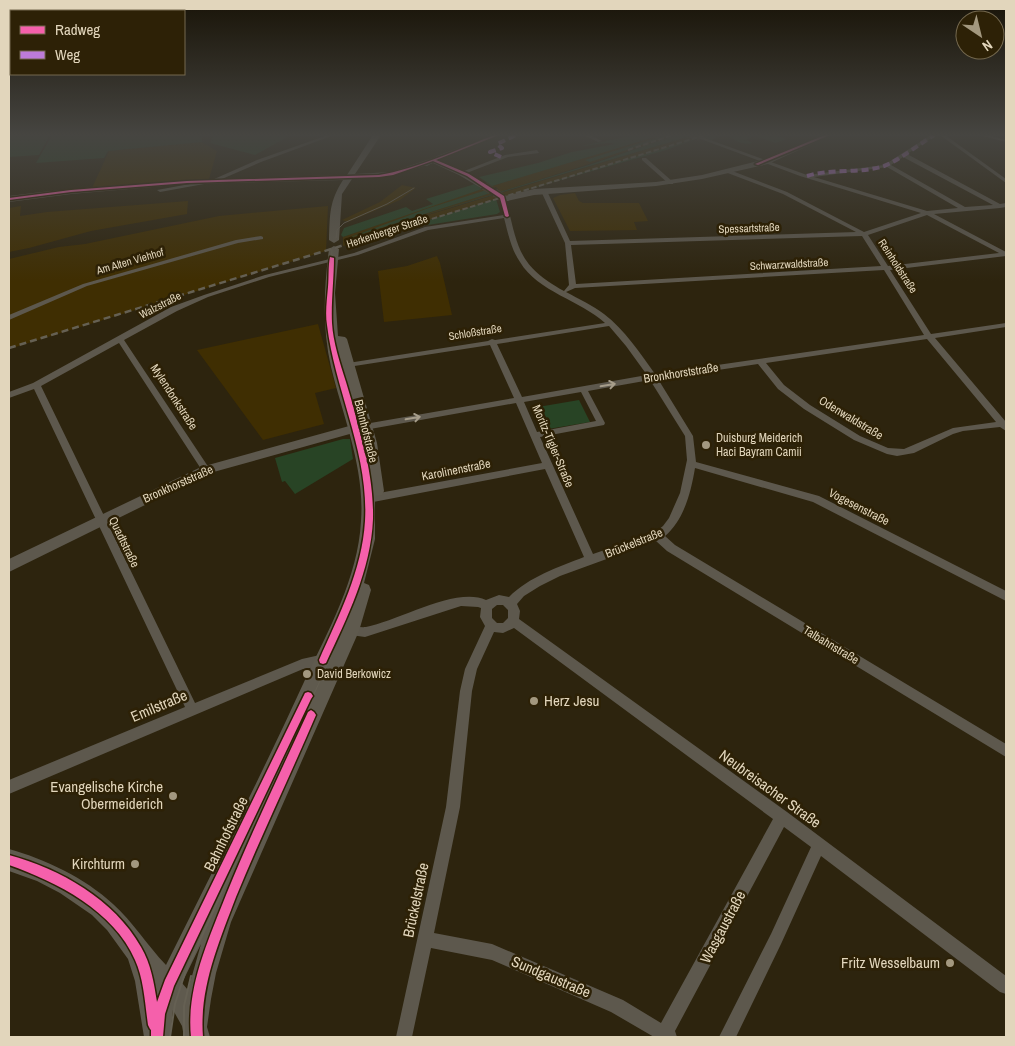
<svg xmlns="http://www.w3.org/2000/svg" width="1015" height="1046" viewBox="0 0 1015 1046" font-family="'Archivo Narrow',sans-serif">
<rect width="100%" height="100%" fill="#2d240e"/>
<path fill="#3f2e02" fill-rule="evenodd" d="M659,135H676L608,158L398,224L687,137L709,135L343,246V237L449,199ZM496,187L499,190L394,224L392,222Z
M201,142L217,151L209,179L92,188L109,151Z
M402,185L416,188L400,200L348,222L342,220L380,202Z
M575,193L579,201L583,203H639L648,221L634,222L637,230L570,231L553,198L560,195Z
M188,201L187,214L91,231L29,248L9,252V208L21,206L20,216L47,212Z
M328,206L326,251L9,349V259L59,247L85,244L219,216Z
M437,256L440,263L452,315L384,322L378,271L407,266Z
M318,324L336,388L315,393L324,424L263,440L197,350Z"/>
<path fill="#284425" d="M9,135H50L39,155L9,157Z
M52,135H202V142L108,151L104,158L36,163Z
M213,135H291L255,155L210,143Z
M636,135H661L492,186L479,177L538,163L572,152L615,144C608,141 590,146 581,146Z
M666,135H672L590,162L585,160Z
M676,135H694L398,223L592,164Z
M709,135H724L711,140L702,137L666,150L508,195Z
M729,135H774L787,139L776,143L754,136L746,140L753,143C744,145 735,142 729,135Z
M475,184L482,189L343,237L341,235L344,228L406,207L412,211L433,204L426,199Z
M496,187L485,191L488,193L500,190L343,240L426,209Z
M496,199L500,212L497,214L428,225L426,221Z
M579,400L590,422L542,430L532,408Z
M343,439H350L353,459L295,494L285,481L282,482L275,458Z"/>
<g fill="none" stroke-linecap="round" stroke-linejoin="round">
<path stroke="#483f28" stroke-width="5.5" stroke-dasharray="5.5 2.5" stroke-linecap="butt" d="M690,135L700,138"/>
<path stroke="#483f28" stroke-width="8" stroke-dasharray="8 4.5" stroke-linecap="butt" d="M484,186L502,197"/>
<path fill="#5d584d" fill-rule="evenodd" d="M328,135H334L261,162L215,182L160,192L157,190L212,180L257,160Z
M493,135H499L441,158L427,166L422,165L437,156Z
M584,135H590L602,141L598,142Z
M931,135H936L907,154L1000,204L1006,203V207L1000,208L934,214L1006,252V256L890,270L931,334L1006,323V327L935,338L1006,422V431L1000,427L963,431L953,434L914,453L897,456L887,454L854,440L804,409L778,389L758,364L658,379L693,436L696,462L819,496L1006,591V601L813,502L695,468C691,492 684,520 665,536L675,545L1006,744V757L667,551L656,541L560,576L540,586L524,596L517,604L520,611L519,619L787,812L1006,976V994L1000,992L821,856L781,944L736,1037H719L771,934L811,847L784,827L675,1031L677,1037H654L611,1012L492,960L431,948L412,1037H396L446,807L460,691L465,669L485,626L480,617L481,608L478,607L461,606L365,637L343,634L341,630L343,626C351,624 358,628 366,627C398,621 456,586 486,600L499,595L509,597C529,577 558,567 584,557L545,469L368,503L363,499L368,495L542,463L516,403L359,431L355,428L359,425L514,398L490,345L348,367H339L337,363L341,361L348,363L488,341L492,339L495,340L605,323C580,300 538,292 520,262C511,249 508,233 504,218L428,230L358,255L269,277L208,297L177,311L124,340L209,468L211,470L209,472H203L119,343L41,386L195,703L302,659L320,655L331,657L333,661L331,665L303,669L9,794V780L185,707L34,389L9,398V392L33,383L171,307L204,295L265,275L354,253L425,227L504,215L500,199L503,197L506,199C518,247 517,265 564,291L569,285L565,243L541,191L544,189L547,191L570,241L856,232L783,194L725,172L724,171L727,169L787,192L864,232L921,213L800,176L698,138L702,137L807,175L884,165ZM903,157L993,205L965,207L891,165ZM887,167L958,208L927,211L814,177ZM927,215L999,253L888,266L868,235ZM862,236L881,266L576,284L571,245ZM884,270L924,335L655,374C640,353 625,330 604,314C592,305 579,299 566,292L575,288ZM609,326L626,346L647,375L522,397L497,344ZM927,339L996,422L953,428L904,449L888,448L860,436L810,405L784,385L766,363ZM650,380L685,436L687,460L680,493L669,518L663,526L654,533L593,554L540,437L604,425L605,423L588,391ZM581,392L596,421L537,432L524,402ZM497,605H503L508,610V618L503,623H497L492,618V609ZM514,628L773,819L661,1023L623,1000L492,944L434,933L460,807L472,691L477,669L494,632L503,633Z
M940,135H945L1006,179V183Z
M979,135H987L1006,140V142Z
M537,150L539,153L508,157L464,174L459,173L505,155Z
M642,158H646L673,182V184H669L642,160Z
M261,236L263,237V239L238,243L87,286L9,320V315L83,284L236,240Z"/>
<path fill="#5d584d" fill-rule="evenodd" d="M360,423L366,427L364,430L210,473L9,572V559L201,467Z"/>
<path fill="#5f5a4e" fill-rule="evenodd" d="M373,135H381L355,174L391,172L433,158L465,171L488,186L481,188L459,175L433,163L392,176L352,179L342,194L339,240L334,243L329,240C330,214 329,202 343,180L187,184L71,194L9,202V196C121,182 234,178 347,175Z
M822,135H832L768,164L702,179L656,186L534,195L503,202L498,197L502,194L505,196L534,189L656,182L702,175L762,160Z
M334,246L339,249L335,293L338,336L345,337L347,339L377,443L384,491L382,495L375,496V539L364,583L369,585L371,590L359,631L231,922L216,973L211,999L207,1027L210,1037H184L182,1026L173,1010L170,1037H144L135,981L128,959L107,930L92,915L60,893L37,881L9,871V849C45,859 85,878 113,904C133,922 147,945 166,965C213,871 260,778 304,682C328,631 358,578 361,521C365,468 343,417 331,367C322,328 324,288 329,249ZM201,944L188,990L182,983Z"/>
<path stroke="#656053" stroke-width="1" d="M336,238L337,230L344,223L387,204L414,188
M280,764C323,675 383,566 367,464C361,431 348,401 340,369C331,330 330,289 332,249"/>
<path stroke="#656053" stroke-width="2" d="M170,1037L175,1004L185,973L281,763
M184,1037V1006L191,976"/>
<path stroke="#656053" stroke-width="2" stroke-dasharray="5.5 2.5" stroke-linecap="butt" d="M628,150L673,135
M363,240L705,135"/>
<path stroke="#656053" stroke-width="2.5" stroke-dasharray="7 4" stroke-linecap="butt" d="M9,348L367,238"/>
<path stroke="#bd7bd9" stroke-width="4" stroke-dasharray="7 4" stroke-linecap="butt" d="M501,157L490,152L502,148L497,144L516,135
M807,176C832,168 860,174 884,166C898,161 921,143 934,135"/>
<defs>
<path id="cycleway" d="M494,135H499L436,160L469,174L504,196L509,216L507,217L505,216L500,198L467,176L433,161L393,175L379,177L187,183L71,192L9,200V198L71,190L187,181L379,175C416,169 459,149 494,135Z
M825,135H830L758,165L755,164Z
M330,257L334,258C334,278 331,303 332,323C333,342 340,363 346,382C359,426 374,472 373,519C371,570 347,618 326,663L323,664L320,663L319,660C339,615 362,571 365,521C369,453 335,391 327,325C325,313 327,299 328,287C329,277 328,266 330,257Z
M308,692L311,693L313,696L311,699L174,986L165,1014L163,1037H151V1030L150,1029L148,1025C145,1004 144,980 135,960C114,911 57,882 9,865V855C60,869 114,899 141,947C151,964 154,983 157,1002L165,980L305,693Z
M311,710L314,712L316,715C290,776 261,836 236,897C219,942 199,988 203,1037H191C186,988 208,941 226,895C251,833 280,773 308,712Z"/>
</defs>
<use href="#cycleway" stroke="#2d2106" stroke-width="3"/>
<use href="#cycleway" fill="#f560ab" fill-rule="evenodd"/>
</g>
<defs><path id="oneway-shaft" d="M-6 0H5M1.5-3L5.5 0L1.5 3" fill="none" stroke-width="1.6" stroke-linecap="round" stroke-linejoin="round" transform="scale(1.25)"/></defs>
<g stroke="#a69d8a">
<use href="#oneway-shaft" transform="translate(608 385) rotate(-10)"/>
<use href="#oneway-shaft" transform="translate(413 418) rotate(-10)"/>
</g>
<linearGradient id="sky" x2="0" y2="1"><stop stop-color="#191408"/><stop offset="0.48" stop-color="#464541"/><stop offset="1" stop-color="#464541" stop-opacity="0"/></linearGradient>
<rect width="1015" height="281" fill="url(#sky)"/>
<g fill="#a3987f" stroke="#2d2106" stroke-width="2">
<circle cx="706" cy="445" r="5"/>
<circle cx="307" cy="674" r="5"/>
<circle cx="534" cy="701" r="5"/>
<circle cx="173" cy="796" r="5"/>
<circle cx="135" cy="864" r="5"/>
<circle cx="950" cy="963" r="5"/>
</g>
<g text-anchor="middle" stroke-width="5" stroke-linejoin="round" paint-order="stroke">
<g font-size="11" fill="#e2d6bc" stroke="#2d2106">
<text transform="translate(749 228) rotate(-2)" y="4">Spessartstraße</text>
<text transform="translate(387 231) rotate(-18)" y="4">Herkenberger Straße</text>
<text transform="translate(130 261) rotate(-16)" y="4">Am Alten Viehhof</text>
<text transform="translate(789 264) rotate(-3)" y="4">Schwarzwaldstraße</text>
<text transform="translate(898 266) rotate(57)" y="4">Reinholdstraße</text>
<text transform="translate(160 305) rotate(-27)" y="4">Walzstraße</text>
<text transform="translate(475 332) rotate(-9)" y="4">Schloßstraße</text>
</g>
<g font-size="12" fill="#e2d6bc" stroke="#2d2106">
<text transform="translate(681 373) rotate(-9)" y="4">Bronkhorststraße</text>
<text transform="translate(174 397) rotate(57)" y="4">Mylendonkstraße</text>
<text transform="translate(851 418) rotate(31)" y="4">Odenwaldstraße</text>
<text transform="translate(366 431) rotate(76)" y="4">Bahnhofstraße</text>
<text transform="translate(553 446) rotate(67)" y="4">Moritz-Tigler-Straße</text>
<text transform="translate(456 470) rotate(-11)" y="4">Karolinenstraße</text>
<text transform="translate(178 484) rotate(-24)" y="4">Bronkhorststraße</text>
<text transform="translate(859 507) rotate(27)" y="4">Vogesenstraße</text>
<text transform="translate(124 542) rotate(64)" y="4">Quadtstraße</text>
<text transform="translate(634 543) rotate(-22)" y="4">Brückelstraße</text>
<text transform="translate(831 645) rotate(31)" y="4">Talbahnstraße</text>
</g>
<g font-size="12" fill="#e2d6bc" stroke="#2d2106" text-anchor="start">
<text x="716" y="442">Duisburg Meiderich<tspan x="716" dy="14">Haci Bayram Camii</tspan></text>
<text x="317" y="678">David Berkowicz</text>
</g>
<g font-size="15" fill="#e2d6bc" stroke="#2d2106" text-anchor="end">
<text x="544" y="706" text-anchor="start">Herz Jesu</text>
<text x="163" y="792">Evangelische Kirche<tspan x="163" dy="17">Obermeiderich</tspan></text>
<text x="125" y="869">Kirchturm</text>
<text x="940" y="968">Fritz Wesselbaum</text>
</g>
<g font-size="15" fill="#e2d6bc" stroke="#2d2106">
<text transform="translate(159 706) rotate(-23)" y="5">Emilstraße</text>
<text transform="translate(770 789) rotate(36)" y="5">Neubreisacher Straße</text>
<text transform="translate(226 834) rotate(-64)" y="5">Bahnhofstraße</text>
<text transform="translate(416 900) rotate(-78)" y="5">Brückelstraße</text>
<text transform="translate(723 927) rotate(-62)" y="5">Wasgaustraße</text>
<text transform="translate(551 977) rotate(23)" y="5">Sundgaustraße</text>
</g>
</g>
<rect width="1015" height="1046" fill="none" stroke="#e2d6bc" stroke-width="20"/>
<rect x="10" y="10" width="175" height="65" fill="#2d2106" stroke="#75694f"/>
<rect x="20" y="26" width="25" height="8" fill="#f560ab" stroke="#75694f"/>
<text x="55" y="35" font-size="15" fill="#e2d6bc">Radweg</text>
<rect x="20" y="51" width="25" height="8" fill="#bd7bd9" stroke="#75694f"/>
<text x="55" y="60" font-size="15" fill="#e2d6bc">Weg</text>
<g transform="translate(980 35) rotate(145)"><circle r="24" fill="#2d2106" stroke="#75694f"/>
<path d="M0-4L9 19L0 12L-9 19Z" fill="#a3987f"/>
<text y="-8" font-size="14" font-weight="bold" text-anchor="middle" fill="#e2d6bc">N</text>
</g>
</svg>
